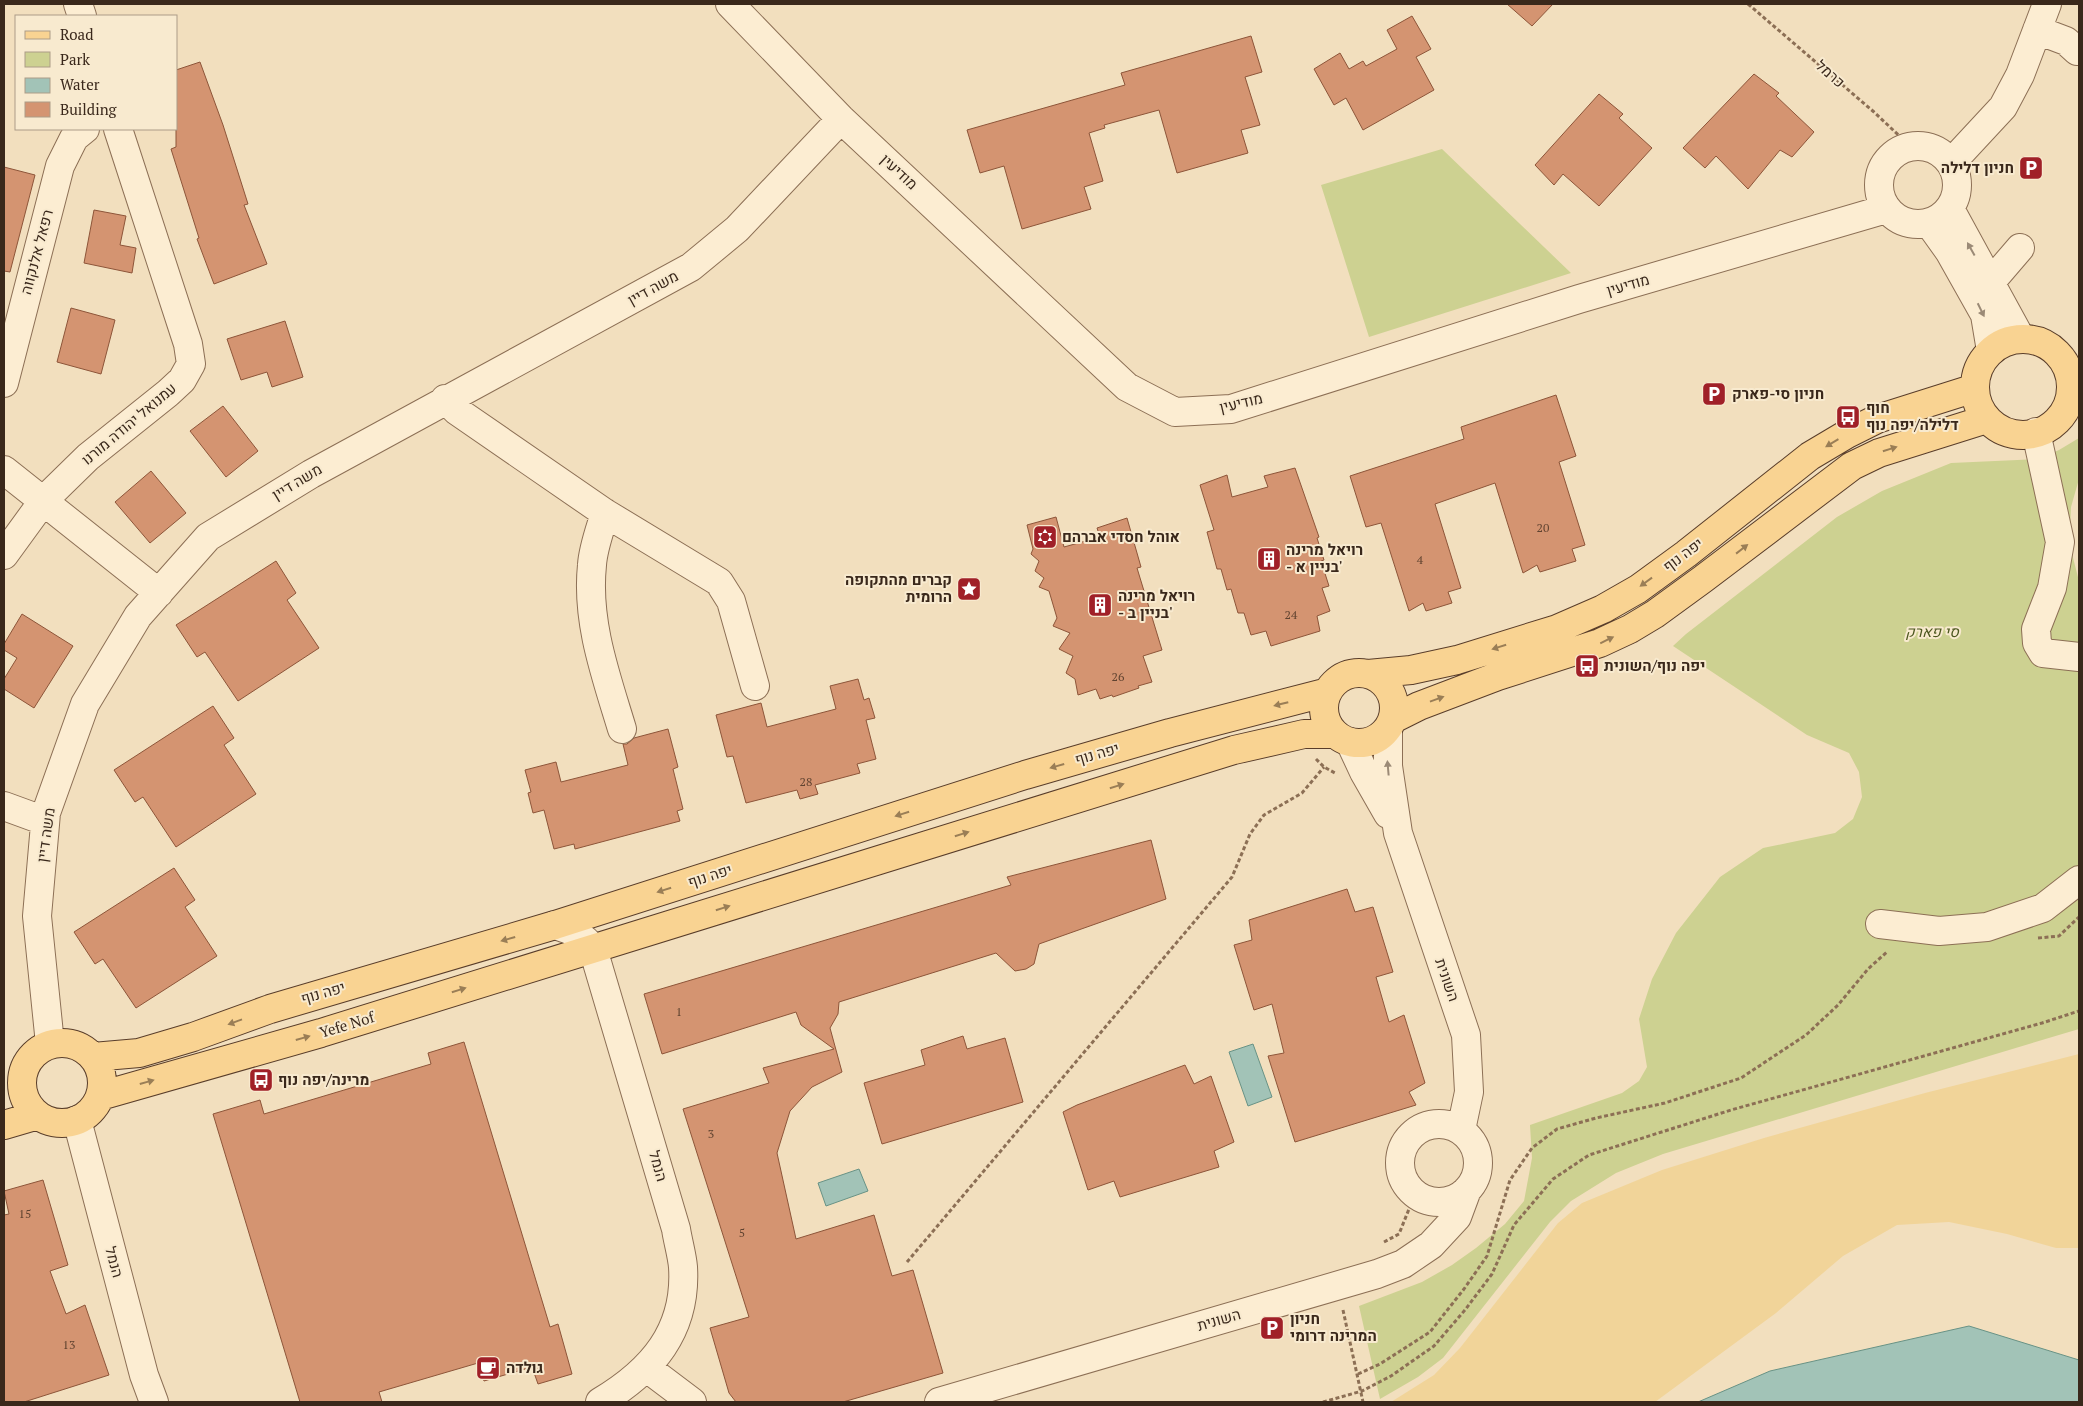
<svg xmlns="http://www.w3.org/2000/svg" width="2083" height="1406" viewBox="0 0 2083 1406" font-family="'PT Serif',Heebo,serif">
<rect width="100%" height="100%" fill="#f2dfbe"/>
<path fill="#cdd191" d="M1442,149L1571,273L1369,337L1321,185Z
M2079,438V479L2071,507L2070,530L2071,550L2079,581V1029L1663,1154L1616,1173L1571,1201L1550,1222L1443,1358L1418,1377L1380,1399L1359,1306L1422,1282L1452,1265L1476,1248L1505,1224L1524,1201L1532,1158L1530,1125L1622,1093L1639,1081L1647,1067L1639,1019L1652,979L1676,933L1720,877L1763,848L1835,833L1853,819L1862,797L1859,772L1849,753L1807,735L1673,646L1686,634L1837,517L1882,491L1951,463L2038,459L2059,450Z"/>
<path fill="#f1d499" d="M2079,1054V1248H2056L2007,1234L1949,1222L1897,1225L1843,1256L1776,1313L1655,1402H1391L1434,1375L1460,1348L1558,1223L1582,1203L1662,1170L1764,1138L1925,1093Z"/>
<path fill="#a2c3b7" stroke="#689285" d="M1253,1044L1272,1097L1248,1106L1229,1052Z
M859,1169L868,1191L826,1206L818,1183Z
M1969,1326L2079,1360V1402H1698L1770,1371Z"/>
<path fill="#d49471" stroke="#8d5539" d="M1507,4H1553L1532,26Z
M1412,16L1431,49L1416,57L1434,90L1363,130L1346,98L1334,105L1314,69L1340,53L1349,69L1363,61L1366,66L1397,49L1387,30Z
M1251,36L1262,72L1245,77L1260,125L1241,130L1248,153L1177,173L1159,110L1104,125L1105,128L1089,133L1103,181L1084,187L1091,209L1022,229L1004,166L980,173L967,130L1125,85L1121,73Z
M200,62L223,125L248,204L244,205L267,264L214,284L197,239L199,238L171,149L176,147V70Z
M1754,74L1779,93L1776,96L1814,132L1792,157L1780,150L1748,189L1716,156L1705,168L1683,148Z
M1599,94L1623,114L1619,118L1652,148L1599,206L1563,174L1554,185L1535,165Z
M4,167L35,175L10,272L4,271Z
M94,210L126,216L120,245L136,248L132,273L84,263Z
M71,308L115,320L101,374L57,362Z
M285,321L303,377L272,387L267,372L241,380L227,339Z
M1556,395L1576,456L1559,462L1585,545L1572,549L1576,561L1540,572L1537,565L1523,573L1495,483L1435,504L1461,588L1448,592L1452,603L1426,611L1423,603L1409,611L1381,523L1366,527L1350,476L1464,439L1461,427Z
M223,406L258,451L226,477L190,431Z
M1295,468L1319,537L1317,538L1324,560L1321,561L1329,586L1322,588L1330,611L1317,616L1320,631L1271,646L1266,631L1251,635L1244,613H1238L1231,589L1227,590L1221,569H1217L1207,532L1214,530L1200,485L1227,475L1232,497L1268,487L1264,476Z
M151,471L186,513L150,543L115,502Z
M1056,517L1064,547L1100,537L1097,528L1127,518L1141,567L1137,568L1162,650L1143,656L1152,682L1138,686L1139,688L1113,697L1112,695L1100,699L1096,689L1078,695L1075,679L1066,673L1073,656L1059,649L1070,633L1053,626L1057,618L1049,591L1039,587L1044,578L1035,571L1039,561L1031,554L1033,549L1027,525Z
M276,561L296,593L287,600L319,648L238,701L205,652L197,657L176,625Z
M22,614L73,646L34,708L4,689V679L17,658L4,650V644Z
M858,679L864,700L869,698L875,718L866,720L876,759L857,764L860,773L815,785L818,794L800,799L797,790L746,803L733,756L727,757L716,715L761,703L767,727L836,709L830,686Z
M213,706L234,738L224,745L256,794L176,847L143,797L135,802L114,770Z
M668,729L678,767L673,769L683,809L677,811L680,821L575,849L574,844L554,849L544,810L533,813L528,793L531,792L525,770L556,762L561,782L628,765L623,744H627L634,738Z
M1151,840L1166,899L1039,944L1034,964L1026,969L1015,971L996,953L839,1002L838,1014L830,1028L842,1072L812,1087L790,1111L777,1153L796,1239L874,1215L892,1276L913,1270L943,1373L843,1402H736L729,1393L710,1328L749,1317L683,1109L769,1083L763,1068L834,1049L801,1025L796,1012L662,1054L644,994L1011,885L1007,877Z
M174,868L195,900L185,907L217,956L136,1008L103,959L95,964L74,932Z
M1347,889L1355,912L1373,907L1393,972L1376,977L1389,1022L1404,1015L1425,1083L1409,1092L1416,1105L1295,1142L1268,1056L1284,1053L1272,1004L1254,1010L1234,945L1252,940L1249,920Z
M963,1036L967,1049L1005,1038L1023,1102L882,1144L864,1083L925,1065L921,1050Z
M464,1042L550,1327L558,1324L572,1374L538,1384L532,1367L484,1381L478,1363L379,1392L382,1402H300L213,1114L260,1100L264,1114L431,1064L428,1053Z
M1185,1065L1194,1084L1211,1076L1234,1142L1214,1151L1219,1167L1120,1197L1114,1181L1088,1190L1063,1112L1077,1105Z
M43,1180L68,1265L50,1271L66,1314L85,1305L109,1375L24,1402H4V1215L9,1214L4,1191Z"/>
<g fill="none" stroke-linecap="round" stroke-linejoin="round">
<defs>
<path id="minor" d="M78,4L82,16
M730,4L841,119L1127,387L1175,412L1231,409L1579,299L1886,209
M2037,30L2066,41L2077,51
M1879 185a39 39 0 1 1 78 0a39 39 0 1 1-78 0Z
M1951,163L2003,107L2020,75L2047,4
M1950,209L2020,337
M1929,223L1949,251L1985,315L1991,351
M1990,283L2020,248
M4,383L60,166L74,138L85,129
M445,399L457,411L605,513L719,582L731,601L755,686
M2036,432L2060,542L2052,588L2036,629L2037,643L2043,653L2079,657
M4,470L159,593
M605,513C600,530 593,548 592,565C586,622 606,676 622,729
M4,555L44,500L88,457L168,393L182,380L191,364L188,344L118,129
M1388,730V766L1398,833L1466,1035L1469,1092L1461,1130
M1350,742L1364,772L1388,814
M4,806L45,821
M1880,924L1939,931L1987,927L2043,908L2079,880
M555,925C571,930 583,935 593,949L676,1229C678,1242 682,1255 683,1267C687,1331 652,1371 600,1402
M50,1044L37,916L46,813L85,704L138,616L208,537L311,474L691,267L737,229L841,119
M77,1120L144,1375L154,1402
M1400 1163a39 39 0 1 1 78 0a39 39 0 1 1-78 0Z
M647,1368L692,1402
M939,1402L1377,1274L1403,1264L1431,1245L1457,1217L1467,1190"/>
<path id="major" d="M1975 387a48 48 0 1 1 96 0a48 48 0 1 1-96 0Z
M1324 708a35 35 0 1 1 70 0a35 35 0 1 1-70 0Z
M1368,674L1411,670L1457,660L1557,629L1603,609L1638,589L1686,554L1810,456L1847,434L1877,419L1975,388
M1393,719L1419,706L1498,676L1600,643L1630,629L1655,614L1703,579L1852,466L1879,453L1987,419
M22 1083a40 40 0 1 1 80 0a40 40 0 1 1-80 0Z
M93,1057L139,1053L193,1037L270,1009L555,925L1025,775L1170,733L1328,692
M100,1096L321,1033L1234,750L1304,734H1335
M4,1125L38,1115"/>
</defs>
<use href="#minor" stroke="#8c6f55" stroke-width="30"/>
<use href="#major" stroke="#593d2a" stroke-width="30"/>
<path stroke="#8c6f55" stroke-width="3" stroke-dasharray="4 2.5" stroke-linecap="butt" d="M1748,4L1874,112L1910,146
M1316,759L1324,767L1335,773
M2038,938L2059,936L2079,917
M1384,1242L1399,1234L1415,1194
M907,1262L1232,877L1250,834L1264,815L1302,793L1324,767
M1343,1310L1363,1402
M1358,1374L1380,1364L1430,1332L1464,1289L1487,1256L1510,1180L1532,1148L1557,1129L1596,1118L1665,1103L1741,1078L1806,1035L1838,1005L1868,969L1888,951
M1323,1402L1362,1391L1391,1376L1434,1346L1465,1310L1492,1274L1514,1225L1553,1179L1589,1155L1731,1110L2042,1023L2079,1011"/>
<use href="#minor" stroke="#fcedd2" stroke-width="28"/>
<use href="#major" stroke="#f9d392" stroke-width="28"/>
</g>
<defs><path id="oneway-solid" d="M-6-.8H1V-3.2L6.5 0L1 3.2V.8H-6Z" transform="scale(1.25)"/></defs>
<g fill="#9b8a76">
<use href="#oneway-solid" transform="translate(1971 249) rotate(-119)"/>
<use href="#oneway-solid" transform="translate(1981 310) rotate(64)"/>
<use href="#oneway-solid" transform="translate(1388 768) rotate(-95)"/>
</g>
<g fill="#9a7e56">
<use href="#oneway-solid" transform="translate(1832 443) rotate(149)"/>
<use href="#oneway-solid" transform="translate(1890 449) rotate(-18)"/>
<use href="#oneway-solid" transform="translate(1742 549) rotate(-38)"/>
<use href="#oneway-solid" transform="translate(1646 582) rotate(144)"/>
<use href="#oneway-solid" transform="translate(1607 640) rotate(-26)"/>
<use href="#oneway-solid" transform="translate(1499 647) rotate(163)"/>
<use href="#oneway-solid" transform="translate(1437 699) rotate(-20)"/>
<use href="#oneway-solid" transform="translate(1281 704) rotate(166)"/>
<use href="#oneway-solid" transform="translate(1057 766) rotate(164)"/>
<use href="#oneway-solid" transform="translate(1117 786) rotate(-17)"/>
<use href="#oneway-solid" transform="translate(902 814) rotate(162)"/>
<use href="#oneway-solid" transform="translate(962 834) rotate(-17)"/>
<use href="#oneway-solid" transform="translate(664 890) rotate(162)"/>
<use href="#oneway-solid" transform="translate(723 908) rotate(-17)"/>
<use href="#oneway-solid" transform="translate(508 939) rotate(164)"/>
<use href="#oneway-solid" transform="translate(459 990) rotate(-17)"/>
<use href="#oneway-solid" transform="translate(235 1022) rotate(160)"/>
<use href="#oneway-solid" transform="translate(303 1038) rotate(-16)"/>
<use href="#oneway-solid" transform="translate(147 1082) rotate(-16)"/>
</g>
<defs>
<symbol id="parking-square" viewBox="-11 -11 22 22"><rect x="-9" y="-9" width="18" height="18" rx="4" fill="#a02028" stroke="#f8eacf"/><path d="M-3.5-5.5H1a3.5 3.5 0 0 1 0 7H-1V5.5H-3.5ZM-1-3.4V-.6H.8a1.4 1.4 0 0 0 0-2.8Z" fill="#fff"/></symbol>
<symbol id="bus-square" viewBox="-11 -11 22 22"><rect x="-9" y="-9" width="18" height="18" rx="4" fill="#a02028" stroke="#f8eacf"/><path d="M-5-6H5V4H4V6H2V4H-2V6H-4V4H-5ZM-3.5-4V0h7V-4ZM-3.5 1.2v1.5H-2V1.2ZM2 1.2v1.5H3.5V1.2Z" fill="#fff"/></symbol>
<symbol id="synagogue-square" viewBox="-11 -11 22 22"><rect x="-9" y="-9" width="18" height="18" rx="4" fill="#a02028" stroke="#f8eacf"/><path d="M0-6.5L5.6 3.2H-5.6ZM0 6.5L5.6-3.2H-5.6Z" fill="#fff"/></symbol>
<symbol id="building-square" viewBox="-11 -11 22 22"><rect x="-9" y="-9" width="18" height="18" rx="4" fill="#a02028" stroke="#f8eacf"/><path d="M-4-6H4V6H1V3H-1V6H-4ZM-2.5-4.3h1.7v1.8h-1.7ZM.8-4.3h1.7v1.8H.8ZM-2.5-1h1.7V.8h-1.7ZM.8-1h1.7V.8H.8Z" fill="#fff"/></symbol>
<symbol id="sight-square" viewBox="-11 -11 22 22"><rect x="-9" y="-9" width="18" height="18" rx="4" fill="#a02028" stroke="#f8eacf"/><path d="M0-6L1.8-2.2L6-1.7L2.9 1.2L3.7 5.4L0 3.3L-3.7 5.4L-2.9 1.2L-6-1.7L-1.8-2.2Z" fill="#fff"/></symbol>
<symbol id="cafe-square" viewBox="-11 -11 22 22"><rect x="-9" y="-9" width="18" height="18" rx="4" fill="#a02028" stroke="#f8eacf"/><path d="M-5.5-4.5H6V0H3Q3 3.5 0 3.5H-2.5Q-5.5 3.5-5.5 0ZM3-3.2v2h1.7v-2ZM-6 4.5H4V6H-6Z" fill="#fff"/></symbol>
</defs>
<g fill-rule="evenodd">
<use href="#parking-square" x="2017" y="154" width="28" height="28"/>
<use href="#parking-square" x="1700" y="380" width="28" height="28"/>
<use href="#bus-square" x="1834" y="403" width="28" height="28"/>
<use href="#synagogue-square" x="1031" y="523" width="28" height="28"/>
<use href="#building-square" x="1255" y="545" width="28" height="28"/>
<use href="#sight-square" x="955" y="575" width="28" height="28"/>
<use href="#building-square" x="1086" y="591" width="28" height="28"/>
<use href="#bus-square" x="1573" y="652" width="28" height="28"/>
<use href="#bus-square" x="247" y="1066" width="28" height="28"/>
<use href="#parking-square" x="1258" y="1314" width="28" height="28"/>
<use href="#cafe-square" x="474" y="1354" width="28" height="28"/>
</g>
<g text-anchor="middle" stroke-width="4" stroke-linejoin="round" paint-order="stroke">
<g font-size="12" fill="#604330">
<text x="1543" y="532">20</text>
<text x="1420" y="564">4</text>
<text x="1291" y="619">24</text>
<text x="1118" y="681">26</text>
<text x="806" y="786">28</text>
<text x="679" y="1016">1</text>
<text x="711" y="1138">3</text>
<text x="25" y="1218">15</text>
<text x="742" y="1237">5</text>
<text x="69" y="1349">13</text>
</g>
<g font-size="15" fill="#3a281b" stroke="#f8eacf">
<text transform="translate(1830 74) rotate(41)" y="5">כרמל</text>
<text transform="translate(899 172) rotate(43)" y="5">מודיעין</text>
<text transform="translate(37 252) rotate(-75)" y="5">רפאל אלנקווה</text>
<text transform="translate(1628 285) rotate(-16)" y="5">מודיעין</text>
<text transform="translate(653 288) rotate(-29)" y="5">משה דיין</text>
<text transform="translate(1241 403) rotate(-13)" y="5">מודיעין</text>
<text transform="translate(129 424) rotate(-40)" y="5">עמנואל יהודה מורנו</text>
<text transform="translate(297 482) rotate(-31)" y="5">משה דיין</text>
<text transform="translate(1683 555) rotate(-37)" y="5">יפה נוף</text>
<text transform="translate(1097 754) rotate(-16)" y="5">יפה נוף</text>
<text transform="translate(46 835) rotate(-82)" y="5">משה דיין</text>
<text transform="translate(710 876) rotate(-18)" y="5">יפה נוף</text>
<text transform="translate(1447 980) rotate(71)" y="5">השונית</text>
<text transform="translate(323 993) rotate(-16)" y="5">יפה נוף</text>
<text transform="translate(347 1025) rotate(-17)" y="5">Yefe Nof</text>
<text transform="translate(658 1166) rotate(74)" y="5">הנמל</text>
<text transform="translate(114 1262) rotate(75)" y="5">הנמל</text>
<text transform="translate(1219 1320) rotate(-16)" y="5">השונית</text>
</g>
<g font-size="15" font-weight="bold" fill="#3a281b" stroke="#f8eacf" text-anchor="start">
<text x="2014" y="173" text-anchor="end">חניון דלילה</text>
<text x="1732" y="399">חניון סי-פארק</text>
<text x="1866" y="413">חוף<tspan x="1866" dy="17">דלילה/יפה נוף</tspan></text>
<text x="1062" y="542">אוהל חסדי אברהם</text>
<text x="1286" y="555">רויאל מרינה<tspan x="1286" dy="17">- בניין א'</tspan></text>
<text x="952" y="585" text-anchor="end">קברים מהתקופה<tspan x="952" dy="17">הרומית</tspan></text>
<text x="1118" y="601">רויאל מרינה<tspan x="1118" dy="17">- בניין ב'</tspan></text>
<text x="1604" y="671">יפה נוף/השונית</text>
<text x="278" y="1085">מרינה/יפה נוף</text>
<text x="1290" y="1324">חניון<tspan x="1290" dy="17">המרינה דרומי</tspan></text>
<text x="506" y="1373">גולדה</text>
</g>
<g font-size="15" font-style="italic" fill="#4d5820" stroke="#f8eacf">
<text x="1932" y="637">סי פארק</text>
</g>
</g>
<rect width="2083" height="1406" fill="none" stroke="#3a281b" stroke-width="10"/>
<rect x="15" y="15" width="162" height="115" fill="#f8eacf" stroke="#ac9c87"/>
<rect x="25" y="31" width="25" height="8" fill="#f9d392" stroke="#ac9c87"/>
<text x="60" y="40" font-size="15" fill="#3a281b">Road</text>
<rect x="25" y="52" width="25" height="15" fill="#cdd191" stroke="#ac9c87"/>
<text x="60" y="65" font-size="15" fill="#3a281b">Park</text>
<rect x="25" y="78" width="25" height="15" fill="#a2c3b7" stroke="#ac9c87"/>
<text x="60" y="90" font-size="15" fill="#3a281b">Water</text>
<rect x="25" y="102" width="25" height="15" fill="#d49471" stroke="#ac9c87"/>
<text x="60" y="115" font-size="15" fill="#3a281b">Building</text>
</svg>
